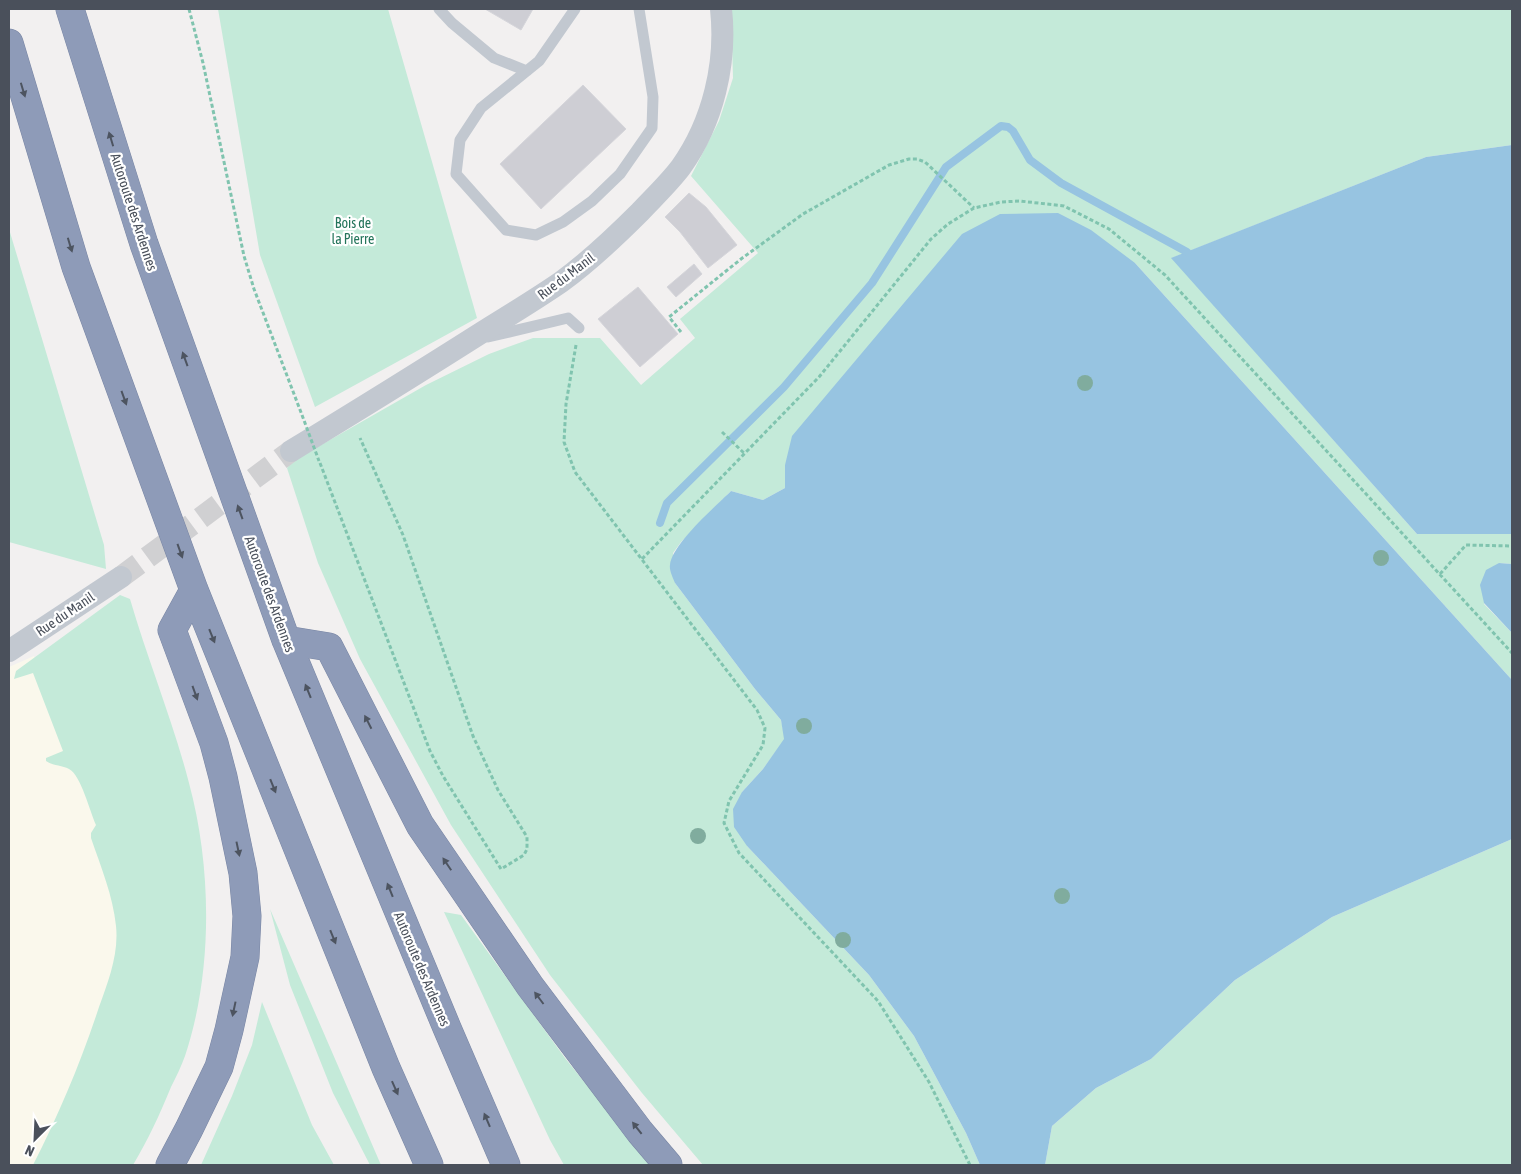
<svg xmlns="http://www.w3.org/2000/svg" width="1521" height="1174" viewBox="0 0 1521 1174" font-family="'Asap Condensed',sans-serif">
<rect width="100%" height="100%" fill="#f2f0f0"/>
<path fill="#faf8ec" d="M34,656L102,824L129,943L46,1165H9V667Z"/>
<path fill="#c4ead9" d="M218,9H388L477,318L315,407L260,255Z
M731,9H1512V145L1426,157L1172,258L1417,534H1512V564L1499,563L1484,604L1512,633V680L1135,263L785,465V488L763,500L731,491L681,542L673,553L675,583L755,689L781,720L785,739L763,769L742,792L747,846L869,975L914,1036L966,1133L980,1165H703L642,1093L550,975L451,825L360,659L318,563L287,468L293,461L426,385L489,354L533,338H600L641,385L695,338L680,319L758,253L691,176L719,121L733,78Z
M9,229L104,545L106,569L9,542Z
M120,595L130,599C148,661 173,721 189,783C212,868 213,972 185,1056C181,1067 176,1077 171,1087C160,1114 148,1140 133,1165H33C59,1114 81,1062 99,1007C108,982 119,954 116,926C113,896 101,867 91,838V833L96,825C90,812 81,775 69,769C62,765 53,766 46,761V758L63,751L33,673L14,679L16,671Z
M1512,839V1165H1045L1052,1126L1096,1088L1151,1059L1235,980L1332,917Z
M270,909L381,1165H370L333,1093L290,985Z
M444,912L461,915L565,1058L651,1165H564L550,1140Z
M262,1002L312,1125L334,1165H201L232,1096L252,1045Z"/>
<path fill="#97c4e1" d="M1512,145V534H1417L1171,258L1426,157Z
M1058,213L1091,230L1135,263L1512,680V839L1332,917L1235,980L1151,1059L1096,1088L1052,1126L1045,1165H980L966,1133L914,1036L869,975L747,846L734,827L733,809L742,792L763,769L784,739L781,720L755,689L675,583C673,578 669,570 670,565C672,544 715,507 731,491L763,500L785,488V465L792,436L962,234L1000,214Z
M1499,563L1512,564V633L1484,603L1480,585L1486,570Z"/>
<g fill="none" stroke-linecap="round" stroke-linejoin="round">
<path stroke="#97c4e1" stroke-width="8" d="M660,523L667,503L784,387L872,283L946,167L1001,126L1008,127L1013,131L1030,160L1061,183L1187,252"/>
</g>
<path fill="#ceced4" stroke="#d5d5da" d="M485,9H533L521,30Z
M583,85L626,129L541,209L500,164Z
M689,193L706,207L737,245L708,268L680,232L665,217Z
M694,264L702,274L676,297L667,287Z
M638,287L678,334L640,367L598,319Z"/>
<g fill="none" stroke-linecap="round" stroke-linejoin="round">
<path stroke="#d0d0d2" stroke-width="22" stroke-dasharray="22 11" stroke-linecap="butt" d="M121,577L291,451"/>
<defs>
<path id="motorway" d="M70,9L144,244L286,640L447,1028L506,1165
M9,43L76,267L194,590L386,1068L429,1165
M286,640L329,647L420,825L530,986L640,1132L668,1165
M170,1165L189,1129L219,1067L229,1030L245,957L247,916L243,873L223,777L214,743L172,630L194,590"/>
</defs>
<use href="#motorway" stroke="#7986a4" stroke-width="29"/>
<path stroke="#80c4af" stroke-width="3" stroke-dasharray="4 2.5" stroke-linecap="butt" d="M189,9L203,63L244,256L254,289L302,415
M681,332L669,317L741,259L803,214L889,165L909,159H917L925,162L974,208
M576,345L566,404L564,442L575,472L757,710L765,728L763,745L729,801L724,823L739,853L878,1001L929,1082L970,1165
M722,432L745,454
M320,463L430,751L443,776L501,869L524,855L527,849V837L498,790L473,736L403,535L360,438
M642,559L819,377L931,239L948,224L974,208L1001,202L1020,201L1064,206L1109,229L1165,275L1512,653
M1440,574L1466,545L1512,546"/>
<path stroke="#c2c8d0" stroke-width="11" d="M439,9L452,23L494,58L527,71
M575,9L539,61L481,108L460,140L456,174L506,230L536,235L563,222L592,201L620,174L652,128L653,97L639,9
M488,337L568,318L579,328"/>
<path stroke="#c2c8d0" stroke-width="22" d="M291,451C355,412 418,373 481,333C508,316 535,300 561,282C590,261 615,237 640,212C654,197 669,183 681,167C713,122 727,63 721,9
M9,651L121,577"/>
<use href="#motorway" stroke="#8e9bb8" stroke-width="28"/>
<path stroke="#80c4af" stroke-width="3" stroke-dasharray="4 2.5" stroke-linecap="butt" d="M302,415L319,461"/>
</g>
<g fill="#80ac9e">
<circle cx="1085" cy="383" r="8"/>
<circle cx="1381" cy="558" r="8"/>
<circle cx="804" cy="726" r="8"/>
<circle cx="698" cy="836" r="8"/>
<circle cx="1062" cy="896" r="8"/>
<circle cx="843" cy="940" r="8"/>
</g>
<defs><path id="oneway-solid" d="M-6-.8H1V-3.2L6.5 0L1 3.2V.8H-6Z" transform="scale(1.25)"/></defs>
<g fill="#4d5460">
<use href="#oneway-solid" transform="translate(23 90) rotate(73)"/>
<use href="#oneway-solid" transform="translate(111 139) rotate(-107)"/>
<use href="#oneway-solid" transform="translate(70 245) rotate(73)"/>
<use href="#oneway-solid" transform="translate(185 359) rotate(-110)"/>
<use href="#oneway-solid" transform="translate(124 398) rotate(70)"/>
<use href="#oneway-solid" transform="translate(240 512) rotate(-110)"/>
<use href="#oneway-solid" transform="translate(180 551) rotate(70)"/>
<use href="#oneway-solid" transform="translate(212 636) rotate(68)"/>
<use href="#oneway-solid" transform="translate(308 691) rotate(-112)"/>
<use href="#oneway-solid" transform="translate(195 693) rotate(70)"/>
<use href="#oneway-solid" transform="translate(368 722) rotate(-117)"/>
<use href="#oneway-solid" transform="translate(273 786) rotate(68)"/>
<use href="#oneway-solid" transform="translate(238 849) rotate(78)"/>
<use href="#oneway-solid" transform="translate(447 864) rotate(-124)"/>
<use href="#oneway-solid" transform="translate(390 890) rotate(-112)"/>
<use href="#oneway-solid" transform="translate(333 937) rotate(68)"/>
<use href="#oneway-solid" transform="translate(539 998) rotate(-127)"/>
<use href="#oneway-solid" transform="translate(234 1009) rotate(102)"/>
<use href="#oneway-solid" transform="translate(395 1088) rotate(66)"/>
<use href="#oneway-solid" transform="translate(487 1120) rotate(-113)"/>
<use href="#oneway-solid" transform="translate(637 1128) rotate(-128)"/>
</g>
<g text-anchor="middle" stroke-width="4.5" stroke-linejoin="round" paint-order="stroke">
<g font-size="14" fill="#4a505b" stroke="#fff">
<text transform="translate(134 212) rotate(72)" y="5">Autoroute des Ardennes</text>
<text transform="translate(566 276) rotate(-37)" y="5">Rue du Manil</text>
<text transform="translate(270 594) rotate(70)" y="5">Autoroute des Ardennes</text>
<text transform="translate(65 614) rotate(-34)" y="5">Rue du Manil</text>
<text transform="translate(422 969) rotate(67)" y="5">Autoroute des Ardennes</text>
</g>
<g font-size="14" fill="#23745a" stroke="#fff">
<text x="353" y="228">Bois de<tspan x="353" dy="16">la Pierre</tspan></text>
</g>
</g>
<rect width="1521" height="1174" fill="none" stroke="#4a505b" stroke-width="20"/>
<g transform="translate(35 1139) rotate(204)" stroke="#ffffff" stroke-width="4" paint-order="stroke">
<path d="M0-4L9 19L0 12L-9 19Z" fill="#4a505b"/>
<text y="-8" font-size="14" font-weight="bold" text-anchor="middle" fill="#4a505b">N</text>
</g>
</svg>
